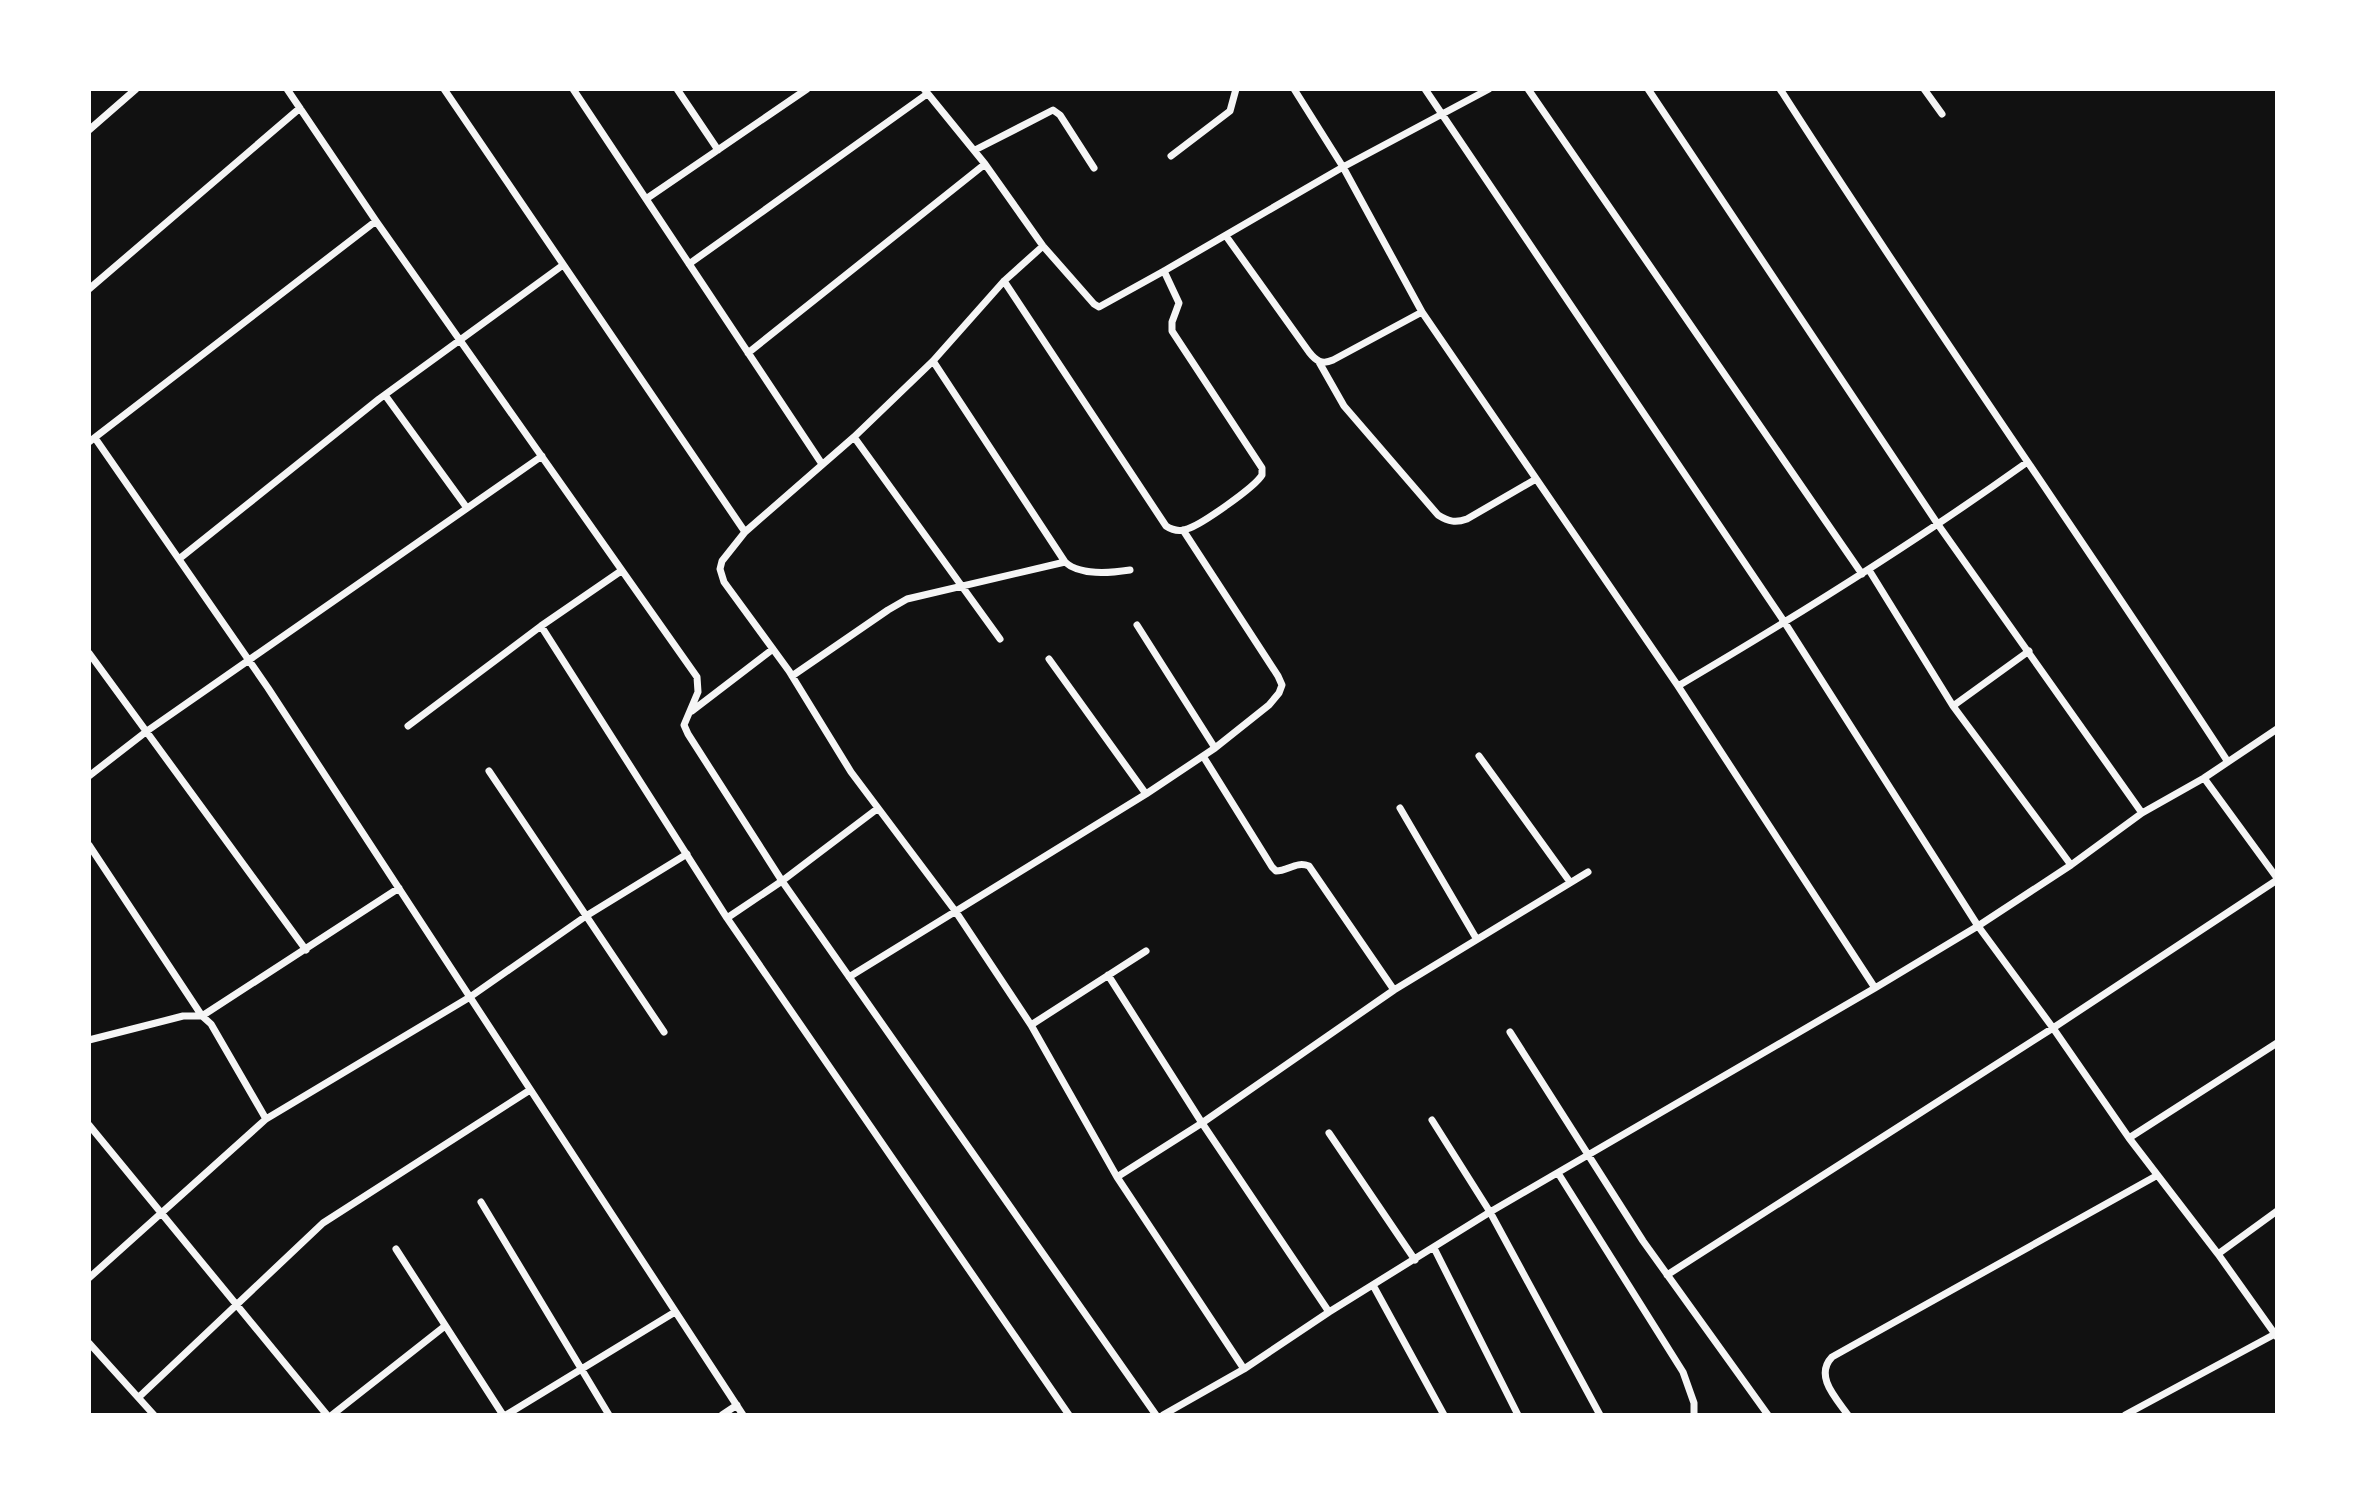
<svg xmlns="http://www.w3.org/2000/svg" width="2366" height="1504" viewBox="0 0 2366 1504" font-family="'DM Sans',sans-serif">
<rect width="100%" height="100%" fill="#111"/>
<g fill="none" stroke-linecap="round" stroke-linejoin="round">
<path stroke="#f5f5f5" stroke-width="7" d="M287,89L376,221L697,677L698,692L684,725L688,734L782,881L1156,1415
M444,89L745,532
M573,89L822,464
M677,89L718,150
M924,89L985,164L1043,246L1094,304L1099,307L1164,271L1343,167L1489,89
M1294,89L1343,167L1422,312L1678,686L1875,988
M1425,89L1785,623L1978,926L2071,865L2142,813L2204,778L2277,729
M1528,89L1862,574
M1648,89L1939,526L2142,813
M1780,89C1925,316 2081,536 2228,762
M1924,89L1942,114
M89,130L136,89
M975,150L1053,110L1060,115L1094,168
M1171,156L1230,111L1236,89
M646,199L807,89
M1226,236L1309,352C1316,361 1322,365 1333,360L1422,312
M1043,246L1004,281L933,361L854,437L745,532L722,561L720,569L724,582L789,671L851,772L956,912L1031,1025L1117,1177L1244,1369
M689,264L927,94
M1004,281L1166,526C1172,530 1179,532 1187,529C1201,525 1255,487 1262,475V468L1172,331V322L1179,303L1164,271
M89,289L300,108
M748,353L985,164
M933,361L1065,562C1080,576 1110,573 1130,570
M1319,362L1344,406L1438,515C1449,522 1456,523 1467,519L1536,479
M385,395L467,508
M854,437L1000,639
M95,438L268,688L743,1415
M89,442L376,221
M179,559L379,399L563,265
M1869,570L1953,706L2071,865
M1137,625L1215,748
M541,626L727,918L1069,1415
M89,653L306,950
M1049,659L1146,794
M792,676L888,610L907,599L1065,562
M1678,686C1797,616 1914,543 2026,463
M1953,706L2029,651
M692,711L773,649
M408,726L541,626L621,571
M1203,756L1272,867L1276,871C1288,871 1296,861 1309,866L1394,990
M1479,756L1570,882
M489,771L664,1032
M89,776L147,731L542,456
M2204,778L2277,878
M1400,808L1476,938
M89,845L202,1016L399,888
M727,918L782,881L877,809
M1108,975L1202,1123L1329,1312
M849,977L1146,794L1215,748L1269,705L1279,693L1282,685L1278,676L1183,530
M1031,1025L1146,951
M1510,1032L1643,1241L1768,1415
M89,1040L183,1016H202L211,1024L266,1119
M1432,1120L1490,1212L1600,1415
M89,1125L327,1415
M1329,1133L1415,1260
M2129,1138L2277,1043
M1558,1173L1683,1372L1694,1403V1415
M1117,1177L1202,1123L1394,990L1588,872
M481,1202L609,1415
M1434,1248L1518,1415
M396,1249L503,1415
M2218,1254L2277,1211
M1667,1275L2053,1028L2277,880
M89,1278L266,1119L470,997L586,916L687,854
M1374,1287L1444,1415
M89,1343L154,1415
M139,1397L323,1223L530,1090
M332,1415L445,1326
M506,1415L675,1312
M722,1415L737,1405
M1163,1415L1244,1369L1329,1312L1490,1212L1875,988L1978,926L2053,1028L2129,1138L2218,1254L2277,1337
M1848,1415C1836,1398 1814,1376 1832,1357L2156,1176
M2125,1415L2275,1334"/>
</g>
<rect width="2366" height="1504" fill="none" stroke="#ffffff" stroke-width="182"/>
</svg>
